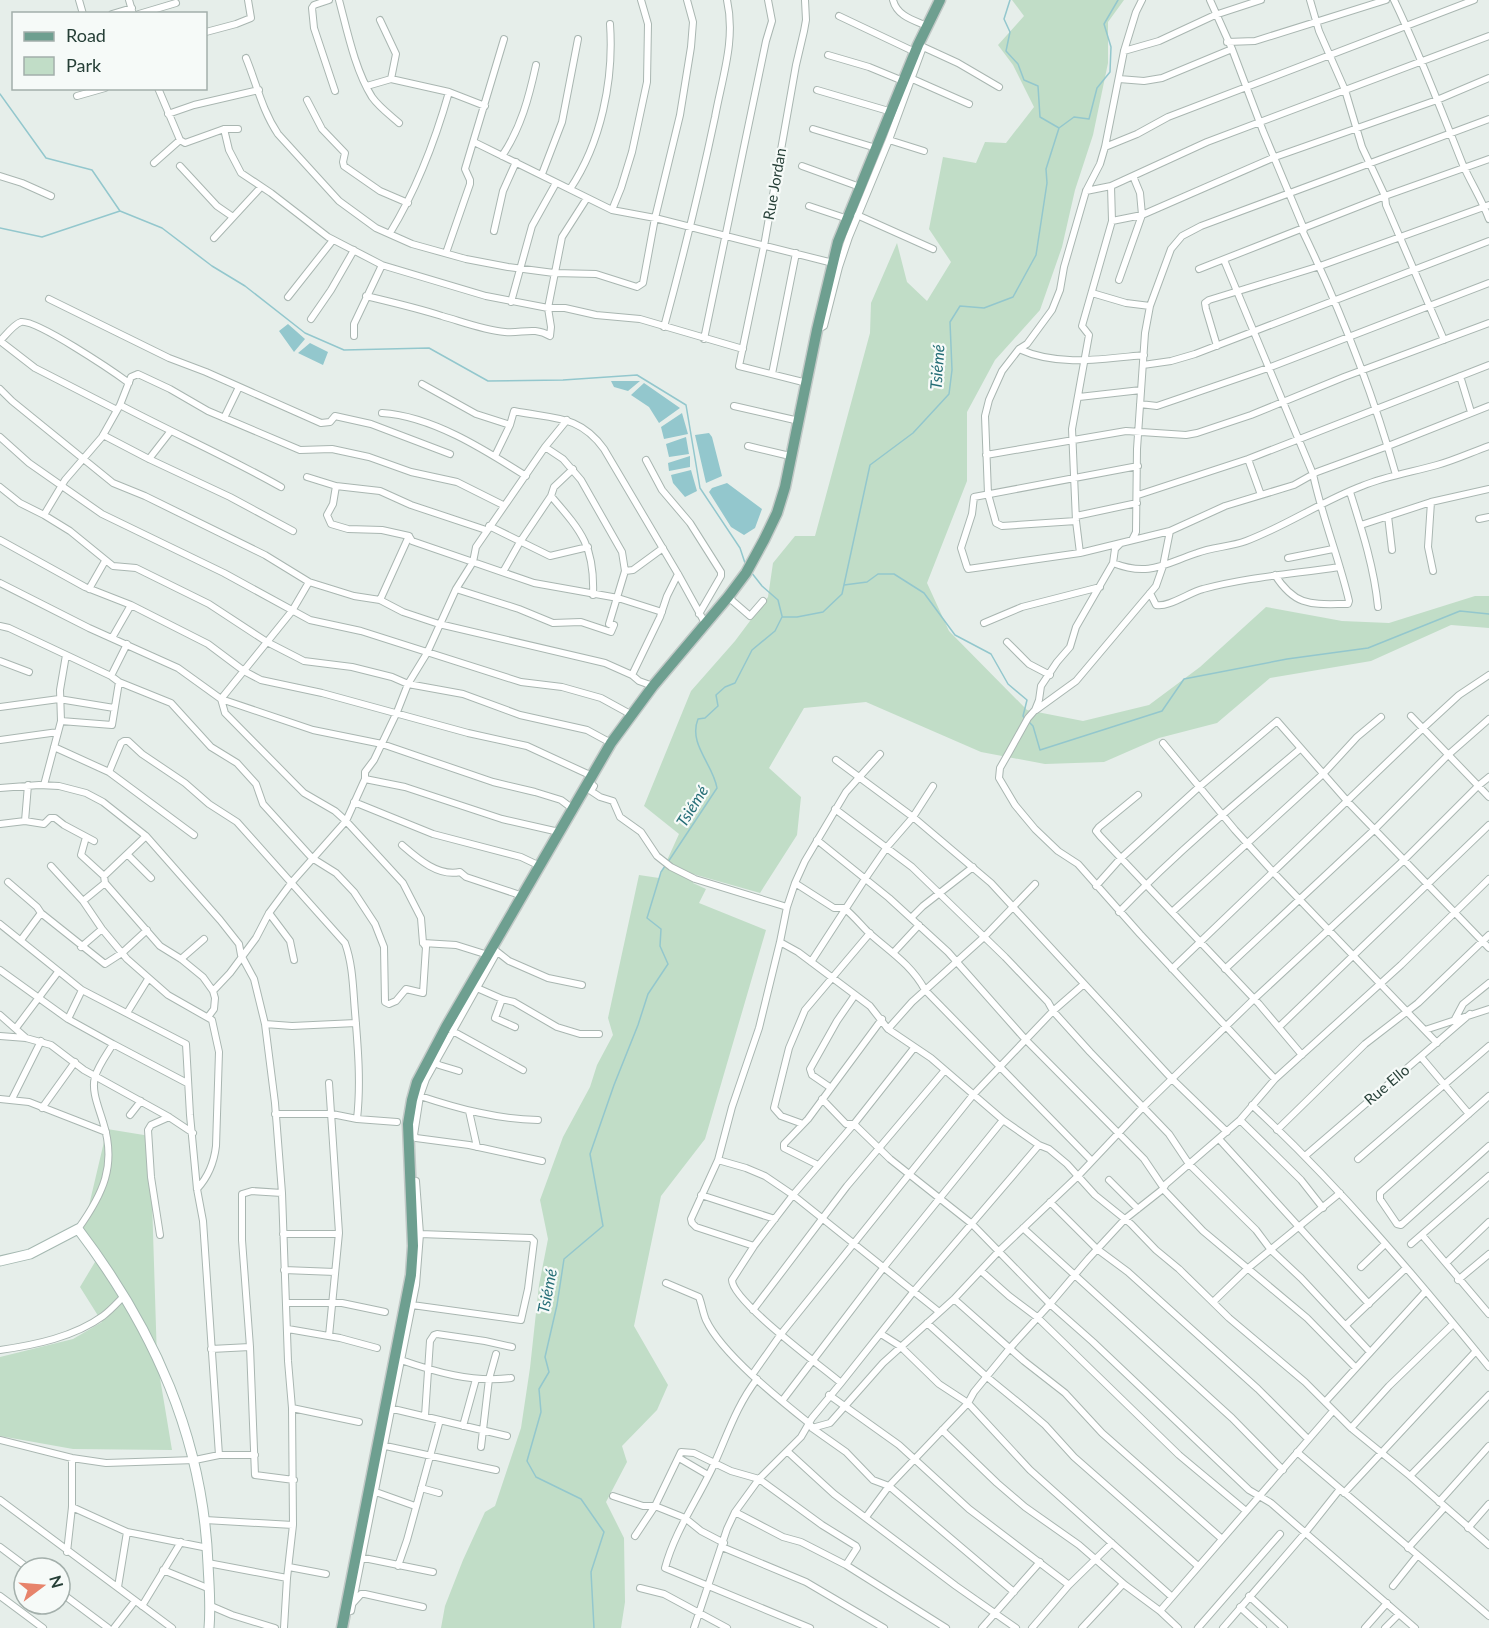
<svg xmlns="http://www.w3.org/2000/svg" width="1489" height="1628" viewBox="0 0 1489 1628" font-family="Lato,sans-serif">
<rect width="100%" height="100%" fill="#e6eeea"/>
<path fill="#c1ddc7" d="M1012,0H1124L1108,22V63L1093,135L1075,190L1062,247L1040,310L995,360L967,412V481L927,583L949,631L1027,710L1083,721L1149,705L1200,667L1266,607L1342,621L1389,623L1475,596H1489V628L1451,625L1371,661L1270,678L1217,723L1159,738L1104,762L1045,764L981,752L866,702L804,708L769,768L801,797L797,835L760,893L693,874V883L706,889L699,903L766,930L705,1139L661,1196L634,1326L668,1385L657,1410L622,1446L627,1462L606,1502L624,1538L625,1602L621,1628H441L445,1606L463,1560L485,1512L495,1506L521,1428L530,1368L539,1285L548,1239L540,1200L563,1137L590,1087L597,1065L613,1035L608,1018L639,875L659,878L679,834L644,806L691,691L735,641L768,597L773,563L795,536H815L870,333L871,303L897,243L907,282L927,301L951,262L929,229L943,157L976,163L985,142L1006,143L1034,107L1013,65L998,45L1024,16Z
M107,1129L150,1136L157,1360L172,1450L73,1449L0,1436V1357L73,1339L102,1322L80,1287L101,1252L83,1231Z"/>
<path fill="#93c7cd" d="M288,324L305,339L294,352L279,331Z
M310,343L328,352L323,365L298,353Z
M611,381H640L628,391L614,387Z
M644,383L680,408L659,423L649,407L631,395Z
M682,413L688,434L664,439L661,427Z
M709,433L712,437L722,476L706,483L695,435Z
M686,437L689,454L669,457L666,444Z
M690,456V467L669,471L668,463Z
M691,470L697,491L685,497L673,483L671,475Z
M727,483L762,509L755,528L744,535L731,527L709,492L712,488Z"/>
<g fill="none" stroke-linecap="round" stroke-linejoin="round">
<path stroke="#93c7cd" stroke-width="1.5" d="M0,94L46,158L92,170L120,211
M1059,128L1074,117L1089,119L1097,88L1110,72L1111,47L1104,24L1118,0
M0,228L42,237L120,211L162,228L212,266L245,286L305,333L344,350L429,348L488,381L563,380L637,375L686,405L700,488L740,548L745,563
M751,572L762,586L778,600L782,616
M844,585L867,582L878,574H894L924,593L955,635L991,654L1008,684L1027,700L1023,716L1025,719
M1029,722L1033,726L1040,750L1162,711L1184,679L1287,659L1368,648L1460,611L1489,614
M668,862L717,788C713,764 688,744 698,719L705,718L718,706L716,695L725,687L735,683L752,650L775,631L782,617H797L823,612L842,594L870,465L913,433L949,394L952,370L950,322L960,306L984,308L1013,297L1036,255L1047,183L1046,169L1059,128L1040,117L1038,86L1024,80L1018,64L1006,51L1010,32L1004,19L1010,0
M594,1628L591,1572L604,1532L581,1499L536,1477L527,1461L541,1412L539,1389L549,1372L545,1357L557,1305L564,1259L603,1226L590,1154L614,1085L638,1025L648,994L668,964L660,946L661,929L647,918L661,872L665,866"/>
<defs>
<path id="street" d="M79,0L83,14
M129,0L133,14
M329,0L314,5L312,8L314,28L335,91
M339,0C347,30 355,70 372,97C379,107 390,115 399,123
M805,0L806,20L804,31L796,65L764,246L739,366L807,383
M893,0C897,16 913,20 927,26
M1210,0L1232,49L1263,131L1304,229L1303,232C1341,311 1372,390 1396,475
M1310,0L1319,31L1345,90L1362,147L1385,196L1386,205L1444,340
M1394,0C1420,54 1441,110 1463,165C1471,183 1482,200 1489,219
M112,14L132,8
M139,14L176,3
M839,16L915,52
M380,20L396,54L391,79
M206,32L236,24L251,18L248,0
M1227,42L1255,41L1386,0
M921,46L958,63L999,87
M1124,51L1159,41L1215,15L1261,0
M828,55L869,67L903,81
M246,58C257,85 262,110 278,134L339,201L376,228L412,244L466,259L508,267L554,273L596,274L637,287L643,283L655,218L680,115L691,47L693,22L687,0
M908,77L969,104
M1119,79L1144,81L1162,78L1232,49
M367,86L391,79L449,92L485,106
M158,88L180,140L185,143L224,129H238
M817,90L892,112
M77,96L105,88
M307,100L322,129L345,153L343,162L344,166L380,191L408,203
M168,114L194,105L259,90
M224,129L229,150L241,173L271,193L328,237L382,265L486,296L548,308H565L596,315L640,319L743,349
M813,129L876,148
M889,140L924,151
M474,142L612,210L655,218L833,263
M1105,147L1137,134L1168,117L1474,0
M502,156C521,128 529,97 536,65
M154,163L180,140
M180,166L217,206L233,217
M802,166L860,187
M542,174L562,122L578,39
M0,176L22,183L51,196
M570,189C601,143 614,80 610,24
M1086,191L1111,186L1207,142L1489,36
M809,206L848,219
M612,210L621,188L632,152L647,82L648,24L641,0
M857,215L933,249
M1112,221L1142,215L1275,157L1437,100L1489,78
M494,231L503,191L516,162
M390,233C417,189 435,141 449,92
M214,238L261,187
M446,253L470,184V180L465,169L504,39
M1224,260L1313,474C1322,517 1339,558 1349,601L1348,604C1313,604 1296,608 1275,575
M1199,269L1385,196L1489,159
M1119,280L1142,215L1140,193L1133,176
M1092,293L1126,303L1150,306
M366,296C391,302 417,308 442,316C463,322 483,330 505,332C521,334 534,326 550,336L551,327L548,308L562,237L587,198
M288,297L333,240
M49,299L169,358L206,372L321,423L330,422L335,416L371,424L450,454
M511,302L532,226L556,183
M311,319L331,290L354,250
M664,327C683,257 700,188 715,117C722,78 736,40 727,0
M817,330L824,326L839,267L849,237L889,140L923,47
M354,336V324L382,265
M704,339L766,41L772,21L768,0
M0,341C5,336 14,324 21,322C36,319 114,372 129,383
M0,341L35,368L117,410
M1217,346L1206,309L1205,303L1209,300L1320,266L1489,205
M1019,349C1058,367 1103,359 1144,355
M1143,365L1171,361L1195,354L1489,241
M772,374L796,253
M1460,376L1471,412
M422,384L476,414L510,425
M0,389L12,401L113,483L145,496L265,555L309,582L354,596L380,600L403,612L439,624L605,663L632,675L639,681L653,686
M1079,397L1141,390
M1140,404L1157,406L1268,368L1489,283
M120,405C173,433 228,457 281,487
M734,406L799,421
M382,413C432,416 485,450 526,476
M224,418L239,387
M103,435L149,459L230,497L293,531
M0,437L29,463L102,514L224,573L310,620L361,631L521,682L562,687L601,698L632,715
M748,446L790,456
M986,455L1126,431L1186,435L1197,433L1251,415L1344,377L1489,323
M495,456L510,425L514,411C552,419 579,414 604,449L678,574L705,623
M149,459L170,432
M1248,459L1261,495
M646,460L662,490L690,523L721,572V576L699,614
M1138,466L974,497L972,514L961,548L967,567L968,569L1080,553L1170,531L1225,506L1294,485L1317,472L1388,446L1489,406
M307,477L336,486L380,491L411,505L486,530
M336,486L333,504L327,515L331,524L348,529L382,530L409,536L412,541L534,583L618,598L662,612
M0,487L20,503L44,515L70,531L113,566L136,568L209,604L267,642L304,661L352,667L392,677L408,684L463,694L520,715L587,730L611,743
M1350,492C1362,530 1374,567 1378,607
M1138,495L1248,459L1489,365
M551,496C581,531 595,546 593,595
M1431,502L1428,547L1433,571
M44,515L65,480L102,437L120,405L131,377L138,374L170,389L208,411L300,450L332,449L369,457L411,472L457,482L503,505
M1076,516L1137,503
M1388,516L1392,550
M1479,519L1489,517
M1076,521L1002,526L996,523L988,494L985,416L989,400L1002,371L1019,349L1027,344L1052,310L1060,290L1064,267L1086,191L1100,164L1105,147L1124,51L1136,12L1142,0
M1361,525L1431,502L1489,489
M489,526L550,556L588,547
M0,540L85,587L131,605L208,644L244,671L261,680L322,693L468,733L527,746L592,776
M1132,540L1136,532L1137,449L1145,333L1150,306L1171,249L1182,236L1201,226L1489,119
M1120,544L1115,549L1113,563L1076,627L1070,647L1057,662L1041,686L1039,700L1035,710L1028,718L1008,754L1000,768L999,778L1015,805L1035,829L1058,851L1078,864L1140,934L1275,1079
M1080,553L1076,521L1072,429L1089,335L1082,326L1112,221L1111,186
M1288,558L1333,549
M1113,563C1149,577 1164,564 1197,553C1212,547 1230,547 1246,541C1286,526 1322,501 1362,486C1386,476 1412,472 1437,465C1455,460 1472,452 1489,446
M625,571L633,570L663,548
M503,572L520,542L551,496L554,487L573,469
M0,583L89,628L178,668L221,699L313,730L382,744L493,782L535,792L561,800L573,809
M89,589L105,561
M456,589L519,609L553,623L581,622L611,632L614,625L609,624L625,571L622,552L581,480L563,459L545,447
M1150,593L1156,605C1168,608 1190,592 1203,589C1248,577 1293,574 1339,567
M728,597L750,616L763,601
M380,600L409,536
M984,623L1022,607L1100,587
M0,626L9,628L111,676L119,682L171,703L211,747L237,763L256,784L263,804L312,858L336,873L354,892L375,924L384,947L385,1002L389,1004L396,1001L406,989L423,993L426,947L423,943L421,918L403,883L346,821L335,811L304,793L294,783L225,713L221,699L292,611L309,582
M112,638L131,605
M1007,642L1029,664L1050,675
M0,661L29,672
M632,675L660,617L667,596L678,574
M111,676L127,644
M0,707L59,699L114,708
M1036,710L1076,681L1156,586L1163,566L1170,531
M1411,716L1489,797
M61,721L112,725L119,682
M0,740L58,732
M1163,743L1235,830L1274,873L1437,1043
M54,747L109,772L194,835
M836,760L913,817L991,883L1172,1079L1227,1132
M109,772L121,743L124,741H128L142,754L185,783L209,804L237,822L345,943C353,965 353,989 355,1012C358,1048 361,1084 357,1119
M365,779L405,787L502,819L559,832
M589,782L594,786L591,791L600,797L613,801L620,817L641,832L657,856L671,867L695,879L787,907
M44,785L61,721L60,690L66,655
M0,788L39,785L59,786L86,793L103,802L146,836L220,920L239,944L241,955L254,979L265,1024L275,1103L282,1193L288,1361L292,1408L293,1525L287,1578L284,1628
M1138,795L1099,827L1096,831L1100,836L1259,1004L1302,1055
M354,802L433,834L521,857L540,866
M835,809L912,867L1005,957L1048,1002L1053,1011L1090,1052L1169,1134L1189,1164L1256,1230L1271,1250L1301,1278L1370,1352
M25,821L28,785
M0,824L25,821L44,824L50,818H55L64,825L94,841
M86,837L81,855L104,876L105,883L160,946L181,959L203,977L213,991L215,998L214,1009L208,1017
M817,840L889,898L948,952L1025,1039L1144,1159L1163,1187
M402,845C417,858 438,877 460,872L466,877L523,896
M127,854L151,878
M51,866L83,901L102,929L127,959L168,995L212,1020L219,1052L216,1146C214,1163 209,1176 197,1189
M104,876L146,836
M8,882L37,907L41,913L105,964L122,953L147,930
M795,883L834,908H844C853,915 860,924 868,932C889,951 911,964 925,990L1091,1160
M1096,886L1120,859L1199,787L1277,721L1348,802L1489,948
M83,901L105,883
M1119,912C1176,853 1238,801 1300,749
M1172,912L1323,774L1357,737L1381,717
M269,913L290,941L294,960
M911,918L923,906L973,867
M0,924L82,990L186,1044L190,1115L197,1189L203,1221L219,1455
M21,940L41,913
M780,942L798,952L870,1006L888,1029L931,1058L1003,1120L1039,1145L1049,1149L1067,1164L1095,1195L1131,1224L1156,1250L1179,1269L1229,1318L1305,1382L1351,1428L1410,1476L1489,1545
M423,943L456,945L488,955
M81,947L102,929
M495,950L509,961L548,978L582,985
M497,952L426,1079L420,1096L414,1135L416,1138L469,1145L542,1161
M894,952L919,925
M181,959L204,939
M811,962L865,879L887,847L913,817L933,786
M1172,969L1422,729L1459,695L1489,675
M1225,969L1375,829L1448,755L1489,719
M0,970L68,1019L113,1044
M477,988L502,999L514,1002L557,1027L580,1034H599
M213,991L230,973L256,938L269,913L292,882L346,821L365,779V772L374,760L397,712L408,684L427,653L456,589L473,562L476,547L545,447L567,420
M502,999L495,1018L515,1027
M127,1013L148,979
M0,1015L26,1038
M68,1019L82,990
M1455,1019L1463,1004L1489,983
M265,1024L292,1026L356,1023
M1279,1027L1489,825
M16,1028L58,972
M449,1029L523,1070
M888,1029L912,1002L984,937L1035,884
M1425,1030L1489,1009
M0,1036L26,1038L51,1045L84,1070L169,1117L193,1133
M1421,1057L1469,1114
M432,1059L439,1065L459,1071
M831,1088L812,1075L810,1069L837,1021L855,995
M420,1096C459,1109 497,1119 538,1120
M1489,1096L1380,1193V1199L1397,1224L1401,1225L1489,1146
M0,1099L29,1102L106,1132
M12,1099L41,1041
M822,1099L846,1124H854L890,1159L972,1224L1050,1304L1093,1342L1249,1490L1271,1503L1415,1628
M1252,1105C1338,1185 1415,1276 1489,1367
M42,1108L75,1062
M469,1111L477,1147
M275,1114H332L357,1119L397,1122
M130,1115L141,1101
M1240,1120L1301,1180L1323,1208
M803,1124L781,1116L774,1108L789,1048L805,1010L870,933
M1277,1130L1365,1044L1418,1003L1489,935
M1219,1139L1369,1304
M1305,1156L1470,1014
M1358,1159L1489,1046
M718,1160L746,1168L765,1176L793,1195L938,1311
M818,1165L784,1148V1144L808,1119L882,1019
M1109,1180L1138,1209
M1163,1189L1203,1231L1307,1318L1356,1368
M282,1193L252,1191L242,1194V1240L250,1347L255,1475L294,1480
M701,1195L775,1219
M1050,1202L1097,1249L1128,1272L1258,1389L1308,1439
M1023,1228L1232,1418L1283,1470
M78,1229C103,1194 117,1165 103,1122C99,1108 91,1091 95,1077C98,1066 107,1054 113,1044L187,1083
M283,1234H338
M160,1235L151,1177L148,1130L151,1125L169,1117
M1422,1235L1489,1314
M1411,1244L1489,1176
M754,1246L696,1227L692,1223L691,1219L718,1160L732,1107L759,1028L780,942L787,907L795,883L805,861L846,792L880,754
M1446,1263L1489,1222
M1361,1267L1385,1244
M284,1270L335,1272
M981,1271L1009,1296L1037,1317L1179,1455L1246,1511
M1458,1280L1489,1254
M666,1283L699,1297C702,1305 703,1313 706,1320C722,1354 780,1400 810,1424L812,1428L846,1452L873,1480L889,1486L1014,1592
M954,1299L1024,1361L1065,1393L1102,1433L1222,1539
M1213,1302L1247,1269L1340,1193
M286,1303H342L385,1312
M412,1305L521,1320L528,1289L534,1241L531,1238L420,1234
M753,1310L847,1186L945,1070
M927,1323L987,1377L1025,1408L1045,1425L1074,1457L1198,1566
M1346,1325L1406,1268
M288,1329L340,1338L377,1348
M881,1334L900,1346L939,1384L968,1403L1030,1470L1171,1596
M329,1336L339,1233L329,1083
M211,1349L250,1347
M0,1350C35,1345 74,1337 103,1316C111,1310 117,1303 124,1296
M398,1359C435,1372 472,1383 511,1378
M752,1375L781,1334L973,1095L1053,1011L1084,984
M757,1379C737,1405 728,1433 715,1462C699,1498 675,1530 665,1568L810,1628
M841,1383C821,1366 732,1301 732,1280L754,1246L793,1195L854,1124L914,1048
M829,1395L899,1445L969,1509L1069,1585
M782,1401L884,1267L1003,1120
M1325,1402L1426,1291
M292,1408L359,1422
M389,1408L507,1436
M425,1416L430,1341L434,1335L437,1334L485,1341L512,1347
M463,1426L476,1379
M812,1428L830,1423L883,1363L954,1299L998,1252L1078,1176L1144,1106L1254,999L1404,860L1478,786L1489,777
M1351,1428L1389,1386L1453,1324
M942,1430L997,1483L1025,1507L1079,1545L1125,1585L1160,1611L1178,1628
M0,1440L72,1458L106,1463L195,1460L219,1455H255
M381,1445L496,1470
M481,1447L489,1379L496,1354
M787,1451L834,1494L956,1586L1016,1628
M1297,1452L1489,1616
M679,1458L708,1475
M1410,1476L1489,1395
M421,1488L439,1493
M373,1491L415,1506
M1344,1493L1476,1351
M613,1496L643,1506H655L685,1518L701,1531L724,1543
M0,1500L172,1628
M1439,1502L1489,1446
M72,1507L127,1532L208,1548
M735,1512L783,1537L801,1542L846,1565L946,1628
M866,1517L889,1486L968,1403L974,1392L1010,1348L1050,1304L1089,1258L1125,1219L1163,1189L1166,1184L1240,1120L1275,1079L1401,965L1489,879
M205,1520L293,1525
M1468,1528L1489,1504
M635,1536L655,1506L681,1452L694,1453L731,1471L759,1479L822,1525L856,1546L857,1548L846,1565
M0,1547L28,1568
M722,1547L806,1582L884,1628
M1408,1548L1444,1508
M67,1552L72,1507V1458
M359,1557L433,1572
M208,1563L287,1578
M398,1566L407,1540L440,1420
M289,1567L326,1574
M163,1570L210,1589
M1393,1586L1417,1556
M118,1587L127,1532
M640,1588L664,1594L727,1628
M60,1592L108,1628
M0,1596L43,1628
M1249,1596L1284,1628
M353,1603L361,1594H365L423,1607
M142,1606L181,1542
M211,1606L232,1615L275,1628
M1240,1607L1263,1628
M345,1611H351L416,1285L420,1234L416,1181
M1160,1611L1333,1411
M114,1628L135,1601
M694,1628L727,1529L735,1512L759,1479L801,1437L812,1418L841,1383L914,1291L1039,1145
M982,1628L1040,1562
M1032,1628L1069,1585L1112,1543
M1082,1628L1123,1584
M1198,1628L1280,1534
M1223,1628L1305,1533L1340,1489
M1365,1628L1387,1603
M1385,1628L1399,1614"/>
<path id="secondary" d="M0,1261L30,1254L78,1229C154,1329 203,1438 208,1564C209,1586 211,1606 209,1628"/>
<path id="primary" d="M342,1628L411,1275L413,1246L408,1124L412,1100L417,1082L446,1027L611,743L653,686L728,597L746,573L764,540L777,513L785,487L817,330L838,242L918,45L940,0"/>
</defs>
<use href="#street" stroke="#a9b6b1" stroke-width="8"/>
<use href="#secondary" stroke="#a5b8b1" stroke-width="11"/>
<use href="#primary" stroke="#c2c9c7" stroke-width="13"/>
<use href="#street" stroke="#fff" stroke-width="6"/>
<use href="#secondary" stroke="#fff" stroke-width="9"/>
<use href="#primary" stroke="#6e9f90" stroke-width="10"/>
</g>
<g text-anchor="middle" stroke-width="4.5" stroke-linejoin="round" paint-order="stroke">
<g font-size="15" fill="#263f37" stroke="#f6faf8">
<text transform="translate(775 184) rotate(-80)" y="5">Rue Jordan</text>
<text transform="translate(1387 1085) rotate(-40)" y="5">Rue Ello</text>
</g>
<g font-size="16" font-style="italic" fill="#246d76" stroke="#f6faf8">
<text transform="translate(937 367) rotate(-86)" y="6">Tsiémé</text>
<text transform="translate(692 806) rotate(-58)" y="6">Tsiémé</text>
<text transform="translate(547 1291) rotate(-79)" y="6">Tsiémé</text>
</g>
</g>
<rect x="12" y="12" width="195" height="78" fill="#f6faf8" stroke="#a3afab" stroke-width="1.5"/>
<rect x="24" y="32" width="30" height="9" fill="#6e9f90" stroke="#a3afab" stroke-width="1.5"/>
<text x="66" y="42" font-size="18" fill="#263f37">Road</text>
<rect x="24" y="57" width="30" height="18" fill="#c1ddc7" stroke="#a3afab" stroke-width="1.5"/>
<text x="66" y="72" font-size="18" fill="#263f37">Park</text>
<g transform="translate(42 1586) rotate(74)"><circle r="28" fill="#f6faf8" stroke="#a3afab" stroke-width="1.5"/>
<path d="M0-4.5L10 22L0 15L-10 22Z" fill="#e7836b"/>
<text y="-9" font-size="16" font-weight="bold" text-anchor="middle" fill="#263f37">N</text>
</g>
</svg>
